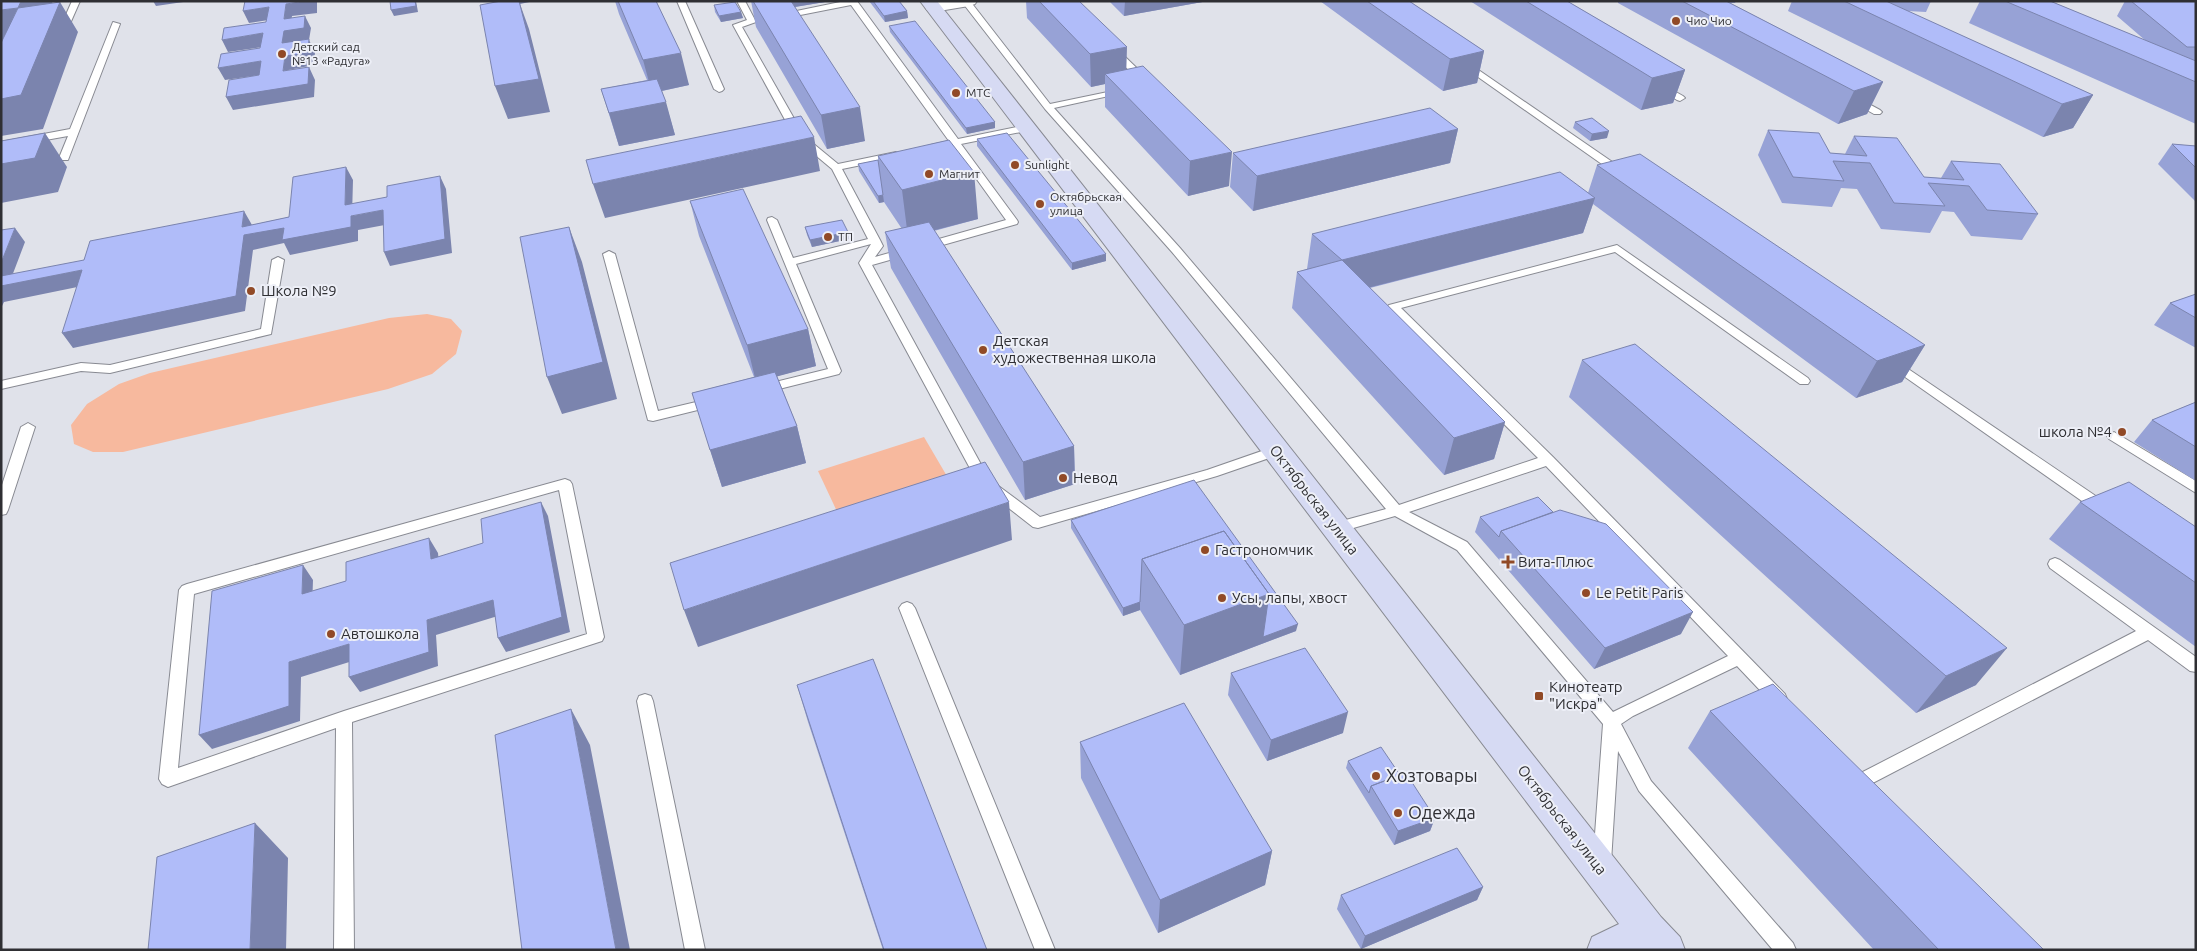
<svg xmlns="http://www.w3.org/2000/svg" width="2197" height="951" viewBox="0 0 2197 951" font-family="Ubuntu,sans-serif">
<rect width="100%" height="100%" fill="#e0e2ea"/>
<path fill="#f7b99e" d="M427,314L451,319L462,331L456,354L432,374L388,389L123,452H93L74,444L71,425L87,404L119,384L150,373L389,318Z
M924,437L951,483L841,520L818,471Z"/>
<g fill="none" stroke-linecap="round" stroke-linejoin="round">
<defs>
<path id="lane" d="M72,1H80L69,26L62,28L61,26Z
M677,1H685L724,89L722,91L719,92L714,89Z
M737,1H745L756,22L742,27L804,136L838,164L896,152L901,155L896,158L842,169L880,240L883,246L875,257L1006,220L953,146L931,149V145L949,141L851,5L780,19L776,17L777,15L845,1H857L958,139L1026,125L1031,128L1026,131L961,144L1017,220L1018,222L1017,224L872,265L989,479L1040,517L1207,470L1276,446L1281,448L1283,451L1281,454L1217,476L1038,528L1033,527L979,485L859,263L871,244L796,264L841,371L839,374L763,393L759,392L757,389L759,386L828,369L767,220L768,218L772,217L777,220L793,258L868,239L832,169L795,138L733,25L747,20Z
M970,1L1050,104L1127,88V92L1054,108L1180,248L1399,505L1538,458L1387,307L1389,305L1617,245L1808,378L1810,381L1808,384H1800L1615,252L1401,308L1553,457L1785,694L1787,699L1785,704L1779,706L1773,704L1737,666L1633,716L1621,724L1651,781L1793,943L1796,950H1773L1639,791L1618,751L1611,862L1608,868L1602,870L1596,868L1593,862L1603,724L1457,550L1395,516L1336,533L1331,532L1329,528L1331,524L1386,509L1172,252L1045,109L962,2ZM1546,466L1728,656L1613,712L1467,542L1409,512Z
M113,22L120,24L68,160H60L59,158L68,136L1,148V142L70,129Z
M1110,48H1116L1147,78V82H1141L1110,52Z
M1464,60L1624,170V174H1616L1461,65V61Z
M1660,83L1683,96L1685,98L1680,101L1677,100L1657,88L1655,86Z
M1854,96L1880,110L1882,112L1880,114H1874L1851,101V97Z
M609,251L615,254L658,411L713,398L718,399L719,402L718,405L653,421L648,420L603,254Z
M278,257L284,260L271,334L110,373L81,371L1,389V381L81,363L110,365L261,329L272,260Z
M1892,358L2109,505L2111,509L2109,513H2099L1888,365L1886,362L1888,359Z
M28,423L35,427L8,510L6,514L1,515V488L21,427Z
M2114,432L2196,481V493L2109,439L2107,436Z
M565,479L570,481L572,484L604,637L602,641L352,722L354,950H334L336,728L168,787L162,784L159,779L179,590L182,586L187,584ZM559,490L587,634L344,711L178,768L194,594Z
M2055,558L2060,560L2196,657V672L2190,671L2148,640L1865,787L1859,790L1853,787L1850,782L1853,777L2136,631L2050,568L2048,564L2050,560Z
M907,602L912,604L915,608L1055,950H1035L899,608L902,604Z
M645,694L651,696L653,701L705,950H685L637,701L639,696Z"/>
<path id="street" d="M977,1L975,4L969,6L933,12L927,10L925,7L927,4L938,1Z"/>
<path id="secondary" d="M920,1H937L1661,917L1680,937L1685,950H1587L1592,937L1619,924Z"/>
</defs>
<use href="#lane" stroke="#888a92" stroke-width="2"/>
<use href="#street" stroke="#888a92" stroke-width="2"/>
<use href="#secondary" stroke="#888a92" stroke-width="2"/>
<use href="#lane" fill="#fff" fill-rule="evenodd"/>
<use href="#street" fill="#fff" fill-rule="evenodd"/>
<use href="#secondary" fill="#d6daf3" fill-rule="evenodd"/>
</g>
<path fill="#97a2d6" d="M615,1H656L689,85L662,91L675,135L619,146L601,89L647,80L619,14Z
M751,1H825V2L795,7L865,141L827,149L756,27Z
M869,1H899L907,11L908,18L885,22Z
M1026,1H1079L1126,70L1229,186L1188,196L1105,107V84L1091,87L1027,18Z
M1110,1H1208L1124,16L1110,2Z
M1320,1H1409L1484,51L1477,83L1443,91Z
M1470,1H1567L1685,70L1673,103L1641,110Z
M1618,1H1736L1735,3H1730L1883,82L1867,114L1838,124L1618,3Z
M1792,1H1931L1926,12L1907,11L2093,95L2073,128L2043,137L1788,11Z
M1980,1H2050L2146,41L2117,16L2125,1H2196V124L1969,23Z
M714,5L741,12L743,18L721,22L715,12Z
M889,26L995,122V128L967,134L890,32Z
M1575,122L1607,138L1590,141L1573,128Z
M1458,129L1450,163L1253,211L1230,187L1233,153Z
M1768,130L1830,153L1845,154L1854,136L1924,177L1941,178L1951,161L2038,214L2022,240L1971,236L1954,212L1942,211L1930,233L1881,229L1857,189L1841,188L1832,207L1782,203L1758,155Z
M977,139L1106,261L1072,270L977,146Z
M2172,144L2196,146V202L2158,164Z
M878,156L978,219L934,231L1074,446L1075,484L1025,500L891,268L885,232L902,229L884,202L879,203L859,171L858,164L878,160Z
M1597,165L1925,345L1902,382L1856,398L1593,204L1583,233L1370,288L1505,422L1494,459L1444,475L1292,308L1297,272L1307,269L1312,234L1588,193Z
M690,201L808,329L816,366L777,376L797,426L806,463L722,487L692,393L754,377L699,236Z
M805,227L848,232L849,239L812,247L807,235Z
M2196,294V348L2154,325L2170,303Z
M1582,360L1976,685L1916,713L1569,397Z
M2196,402V481L2134,442L2152,420Z
M2080,502L2196,527V647L2049,539Z
M1553,512L1681,634L1594,669L1475,532L1480,517Z
M1071,520L1296,631L1180,675L1140,610L1123,616L1071,528Z
M1231,673L1343,733L1267,761L1228,695Z
M797,685L987,950H883L808,722Z
M1710,711L2044,950H1874L1688,748Z
M1080,742L1272,851L1265,885L1158,933L1081,778Z
M1348,761L1400,775L1435,818L1430,831L1394,845L1346,768Z
M1483,887L1477,900L1361,949L1337,909L1341,895Z"/>
<path fill="#7b84ae" d="M21,1H53L38,39L18,8Z
M153,1H190L156,6Z
M306,1H317V13L292,16L290,30L305,16L311,28L309,40L315,52L314,65L283,71L285,56L282,43L284,19L286,4Z
M415,1H416L418,12L394,16L391,10Z
M501,1H534L520,4L529,29L550,112L508,119L495,86Z
M774,1H825V2L776,10Z
M1125,1H1208L1124,16Z
M60,2L78,32L43,129L1,136V99Z
M269,7L275,19L249,23L243,11Z
M18,8L1,44V10Z
M907,11L908,18L885,22L884,16Z
M741,12L743,18L721,22L719,16Z
M263,33L269,46L228,52L222,40Z
M1127,47L1126,79L1105,74V84L1091,87L1090,54Z
M1484,51L1477,83L1443,91L1450,59Z
M681,53L689,85L652,93L643,60Z
M261,61L267,74L225,80L218,68Z
M309,67L315,80L314,97L233,110L226,97Z
M1685,70L1673,103L1641,110L1652,78Z
M1883,82L1867,114L1838,124L1854,91Z
M2093,95L2073,128L2043,137L2062,104Z
M666,102L675,135L619,146L609,113Z
M860,107L865,141L827,149L821,115Z
M995,122V128L967,134L966,128Z
M1458,129L1450,163L1253,211L1257,176Z
M1609,131L1607,138L1590,141L1592,134Z
M45,133L67,167L58,192L1,203V150Z
M814,137L820,171L605,218L593,184Z
M1232,152L1229,186L1188,196L1190,161Z
M346,167L353,180L352,216L383,210L390,224L358,230V241L290,255L284,243L253,250L245,311L73,348L62,333L242,227L244,211L252,225L345,205Z
M974,172L978,219L908,237L902,190Z
M440,176L446,189L452,253L390,266L384,252Z
M883,195L884,202L879,203L878,196Z
M1595,198L1583,233L1336,296L1342,260Z
M569,227L582,262L617,399L562,414L547,377Z
M15,228L25,242L9,284L82,270L92,284L4,302L1,308V263Z
M848,232L849,239L812,247L810,240Z
M1106,254V261L1072,270V263Z
M808,329L816,366L756,382L747,345Z
M1925,345L1902,382L1856,398L1877,361Z
M1505,422L1494,459L1444,475L1454,438Z
M797,426L806,463L722,487L710,450Z
M1074,446L1075,484L1025,500L1023,462Z
M541,502L548,516L570,632L506,652L498,638Z
M1009,502L1012,540L698,647L684,610Z
M429,538L438,553L440,574L431,559Z
M303,565L313,580L312,609L302,594Z
M1269,594L1298,624L1296,631L1180,675L1184,625Z
M493,600L501,615L436,635L438,666L360,692L349,677L427,620Z
M1140,602V610L1123,616V608Z
M1693,612L1681,634L1594,669L1605,648Z
M349,644L359,659L301,677L300,721L212,749L199,735L289,662Z
M2007,648L1976,685L1916,713L1946,676Z
M571,709L590,745L630,950H616Z
M1348,712L1343,733L1267,761L1271,740Z
M1435,818L1430,831L1394,845L1398,831Z
M255,823L288,858L286,950H250Z
M1272,851L1265,885L1158,933L1160,900Z
M1483,887L1477,900L1361,949L1365,936Z"/>
<path fill="#b0bcf9" stroke="#7b84ae" d="M1,1H21L18,8L60,2L21,95L1,99V43L18,8L1,10Z
M245,1H306L286,4L284,19L305,16L304,28L284,31L282,43L309,39L308,53L285,56L283,71L309,67L308,84L226,97L229,80L259,75L261,61L218,68L221,54L260,48L263,33L222,40L224,28L266,22L269,7L243,11Z
M390,1H415L416,6L391,10Z
M501,1H519L539,79L495,86L480,5Z
M618,1H656L681,53L643,60Z
M753,1H791L860,107L821,115Z
M873,1H899L907,11L884,16Z
M1039,1H1079L1127,47L1090,54Z
M1367,1H1409L1484,51L1450,59Z
M1526,1H1567L1685,70L1652,78Z
M1682,1H1726L1883,82L1854,91Z
M1844,1H1886L2093,95L2062,104Z
M2005,1H2050L2196,61V82Z
M2131,1H2196V47H2187Z
M735,2L741,12L719,16L714,5Z
M915,21L995,122L966,128L889,26Z
M1143,66L1232,152L1190,161L1105,74Z
M657,79L666,102L609,113L601,89Z
M1430,108L1458,129L1257,176L1233,153Z
M801,116L814,137L593,184L586,160Z
M1592,118L1609,131L1592,134L1575,122Z
M1768,130L1819,133L1830,153L1867,156L1854,136L1897,138L1924,177L1964,180L1951,161L2000,164L2038,214L1987,210L1969,186L1928,183L1945,206L1894,203L1870,163L1833,161L1844,181L1793,177Z
M45,133L35,158L1,164V141Z
M1007,133L1106,254L1072,263L977,139Z
M949,140L974,172L902,190L878,156Z
M2172,144L2196,146V168Z
M1640,154L1925,345L1877,361L1597,165Z
M878,160L883,195L878,196L858,164Z
M346,167L345,205L387,197V186L440,176L445,239L384,252L383,210L351,216V227L282,240L284,228L244,235L236,296L62,333L82,270L1,286V276L84,260L90,241L244,211L242,227L289,217L293,177Z
M1560,172L1595,198L1342,260L1312,234Z
M743,189L808,329L747,345L690,201Z
M842,220L848,232L810,240L805,227Z
M929,222L1074,446L1023,462L885,232Z
M569,227L603,362L547,377L520,237Z
M15,228L1,263V230Z
M1342,260L1505,422L1454,438L1297,272Z
M2196,294V318L2170,303Z
M1635,344L2007,648L1946,676L1582,360Z
M775,372L797,426L710,450L692,393Z
M2196,402V447L2152,420Z
M985,462L1009,502L684,610L670,563Z
M1194,480L1298,624L1263,637L1269,594L1224,531L1142,559L1140,602L1123,608L1071,520Z
M2129,482L2196,527V583L2080,502Z
M1538,497L1553,512L1501,531L1499,537L1480,517Z
M541,502L562,617L498,638L493,600L427,620L429,652L349,677V644L289,662V706L199,735L212,591L303,565L302,594L346,581V562L429,538L431,559L483,543L481,519Z
M1560,510L1606,524L1693,612L1605,648L1501,531Z
M1224,531L1269,594L1184,625L1142,559Z
M1305,648L1348,712L1271,740L1231,673Z
M873,659L987,950H884L797,685Z
M1773,684L2044,950H1939L1710,711Z
M1184,703L1272,851L1160,900L1080,742Z
M571,709L616,950H522L495,735Z
M1381,747L1400,775L1371,786L1369,793L1348,761Z
M1406,773L1435,818L1398,831L1371,786Z
M255,823L250,950H148L157,857Z
M1457,848L1483,887L1365,936L1341,895Z"/>
<g fill="#914a27" stroke="#edeff7" stroke-width="2">
<circle cx="1676" cy="21" r="5"/>
<circle cx="282" cy="54" r="5"/>
<circle cx="956" cy="93" r="5"/>
<circle cx="1015" cy="165" r="5"/>
<circle cx="929" cy="174" r="5"/>
<circle cx="1040" cy="204" r="5"/>
<circle cx="828" cy="237" r="5"/>
<circle cx="251" cy="291" r="5"/>
<circle cx="983" cy="350" r="5"/>
<circle cx="2122" cy="432" r="5"/>
<circle cx="1063" cy="478" r="5"/>
<circle cx="1205" cy="550" r="5"/>
<path d="M1505.5 554.5h5v5h5v5h-5v5h-5v-5h-5v-5h5z"/>
<circle cx="1586" cy="593" r="5"/>
<circle cx="1222" cy="598" r="5"/>
<circle cx="331" cy="634" r="5"/>
<rect x="1534" y="691" width="10" height="10" rx="2.5"/>
<circle cx="1376" cy="776" r="5"/>
<circle cx="1398" cy="813" r="5"/>
</g>
<g text-anchor="middle" stroke-width="4" stroke-linejoin="round" paint-order="stroke">
<g font-size="12" fill="#2f2f33" stroke="#edeff7" text-anchor="start">
<text x="1686" y="25">Чио Чио</text>
<text x="292" y="51">Детский сад<tspan x="292" dy="14">№13 «Радуга»</tspan></text>
<text x="966" y="97">МТС</text>
<text x="1025" y="169">Sunlight</text>
<text x="939" y="178">Магнит</text>
<text x="1050" y="201">Октябрьская<tspan x="1050" dy="14">улица</tspan></text>
<text x="838" y="241">ТП</text>
</g>
<g font-size="15" fill="#2f2f33" stroke="#edeff7" text-anchor="start">
<text x="261" y="296">Школа №9</text>
<text x="993" y="346">Детская<tspan x="993" dy="17">художественная школа</tspan></text>
<text x="2112" y="437" text-anchor="end">школа №4</text>
<text x="1073" y="483">Невод</text>
<text x="1215" y="555">Гастрономчик</text>
<text x="1518" y="567">Вита-Плюс</text>
<text x="1596" y="598">Le Petit Paris</text>
<text x="1232" y="603">Усы, лапы, хвост</text>
<text x="341" y="639">Автошкола</text>
<text x="1549" y="692">Кинотеатр<tspan x="1549" dy="17">"Искра"</tspan></text>
</g>
<g font-size="15" fill="#2f2f33" stroke="#edeff7">
<text transform="translate(1314 500) rotate(52)" y="5">Октябрьская улица</text>
<text transform="translate(1562 820) rotate(52)" y="5">Октябрьская улица</text>
</g>
<g font-size="18" fill="#2f2f33" stroke="#edeff7" text-anchor="start">
<text x="1386" y="782">Хозтовары</text>
<text x="1408" y="819">Одежда</text>
</g>
</g>
<rect width="2197" height="951" fill="none" stroke="#2f2f33" stroke-width="5"/>
</svg>
